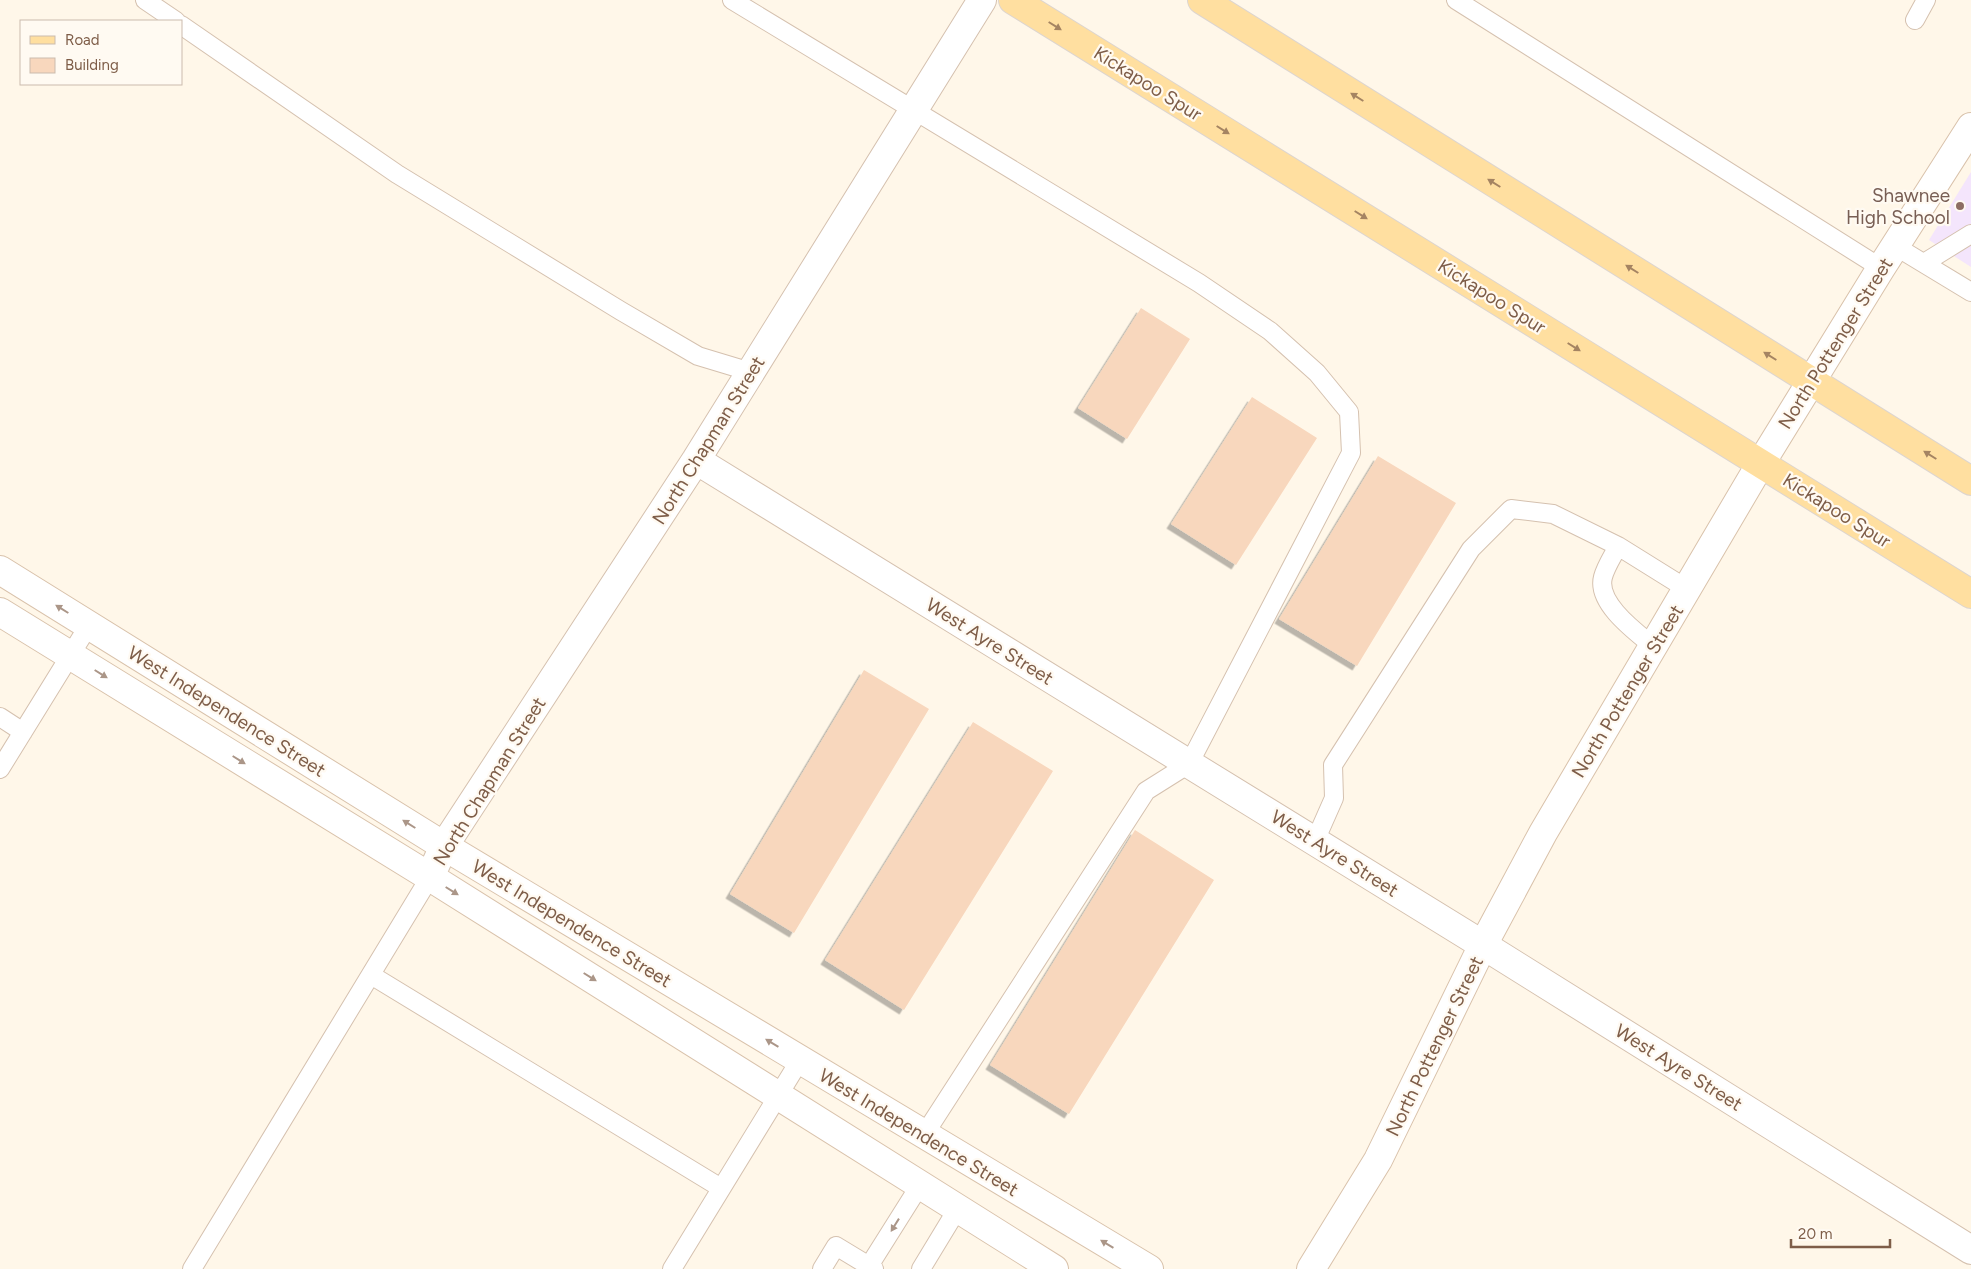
<svg xmlns="http://www.w3.org/2000/svg" width="1971" height="1269" viewBox="0 0 1971 1269" font-family="Figtree,sans-serif">
<defs>
<filter id="shadow"><feDropShadow dx="-4.5" dy="4.5" stdDeviation="0" flood-color="#0004"/></filter>
</defs>
<rect width="100%" height="100%" fill="#fff7e9"/>
<path fill="#f4e5fc" d="M1971,172V267L1929,240Z"/>
<path fill="#f8d7bd" filter="url(#shadow)" d="M1141,308L1190,339L1127,439L1078,408Z
M1252,397L1317,438L1236,565L1171,524Z
M1378,456L1456,503L1357,666L1279,619Z
M864,670L929,709L794,933L730,894Z
M973,722L1053,771L904,1010L825,960Z
M1135,830L1214,880L1069,1114L990,1065Z"/>
<g fill="none" stroke-linecap="round" stroke-linejoin="round">
<defs>
<path id="lane" d="M145,0L176,21
M732,0L1199,283L1270,331L1317,373L1349,412L1351,453L1189,764L1146,791L924,1135
M1456,0L1881,268
M1915,20L1926,0
M181,25L397,174L621,311L698,356L751,372
M1895,246L1971,292
M1924,263L1971,234
M1618,546C1613,556 1606,566 1603,577C1596,603 1636,632 1653,646
M0,717L23,732
M0,769L89,625
M1315,841L1334,798L1333,765L1471,549L1511,509L1553,514L1618,546L1687,589
M371,975L721,1188
M869,1266L920,1185
M192,1269L430,877
M672,1269L800,1060
M822,1269L836,1246L874,1269
M921,1269L958,1208"/>
<path id="street" d="M696,460L1483,945L1971,1250
M430,877L444,846L696,460L982,0"/>
<path id="secondary" d="M0,570L444,846L1149,1269
M0,612L430,877L1054,1269
M1311,1269L1378,1160L1483,945L1543,833L1761,463L1881,268L1971,127"/>
<path id="primary" d="M1013,0L1971,594
M1202,0L1971,481"/>
</defs>
<use href="#lane" stroke="#d5c1af" stroke-width="20"/>
<use href="#street" stroke="#d5c1af" stroke-width="30"/>
<use href="#secondary" stroke="#d9c2ab" stroke-width="30"/>
<use href="#primary" stroke="#ddd5cf" stroke-width="30"/>
<use href="#lane" stroke="#fff" stroke-width="18"/>
<use href="#street" stroke="#fff" stroke-width="28"/>
<use href="#secondary" stroke="#fff" stroke-width="28"/>
<use href="#primary" stroke="#ffdfa0" stroke-width="28"/>
</g>
<defs><path id="oneway-solid" d="M-6-.8H1V-3.2L6.5 0L1 3.2V.8H-6Z" transform="scale(1.25)"/></defs>
<g fill="#a58462">
<use href="#oneway-solid" transform="translate(1055 26) rotate(32)"/>
<use href="#oneway-solid" transform="translate(1357 97) rotate(-148)"/>
<use href="#oneway-solid" transform="translate(1223 130) rotate(32)"/>
<use href="#oneway-solid" transform="translate(1494 183) rotate(-148)"/>
<use href="#oneway-solid" transform="translate(1361 215) rotate(32)"/>
<use href="#oneway-solid" transform="translate(1632 269) rotate(-148)"/>
<use href="#oneway-solid" transform="translate(1574 347) rotate(32)"/>
<use href="#oneway-solid" transform="translate(1770 356) rotate(-148)"/>
<use href="#oneway-solid" transform="translate(1930 455) rotate(-148)"/>
</g>
<g fill="#ab9688">
<use href="#oneway-solid" transform="translate(62 609) rotate(-148)"/>
<use href="#oneway-solid" transform="translate(101 674) rotate(32)"/>
<use href="#oneway-solid" transform="translate(239 760) rotate(32)"/>
<use href="#oneway-solid" transform="translate(409 824) rotate(-148)"/>
<use href="#oneway-solid" transform="translate(452 891) rotate(32)"/>
<use href="#oneway-solid" transform="translate(590 977) rotate(32)"/>
<use href="#oneway-solid" transform="translate(772 1043) rotate(-149)"/>
<use href="#oneway-solid" transform="translate(895 1225) rotate(122)"/>
<use href="#oneway-solid" transform="translate(1107 1244) rotate(-149)"/>
</g>
<circle fill="#8d6e63" stroke="#fffaf2" stroke-width="2" cx="1960" cy="206" r="5"/>
<g text-anchor="middle" stroke-width="4.5" stroke-linejoin="round" paint-order="stroke">
<g font-size="19" fill="#7e5d48" stroke="#fffaf2">
<text transform="translate(1148 83) rotate(32)" y="7">Kickapoo Spur</text>
<text transform="translate(1492 296) rotate(32)" y="7">Kickapoo Spur</text>
<text transform="translate(1835 343) rotate(-58)" y="7">North Pottenger Street</text>
<text transform="translate(708 440) rotate(-58)" y="7">North Chapman Street</text>
<text transform="translate(1837 510) rotate(32)" y="7">Kickapoo Spur</text>
<text transform="translate(990 641) rotate(32)" y="7">West Ayre Street</text>
<text transform="translate(1627 691) rotate(-59)" y="7">North Pottenger Street</text>
<text transform="translate(227 711) rotate(32)" y="7">West Independence Street</text>
<text transform="translate(489 781) rotate(-58)" y="7">North Chapman Street</text>
<text transform="translate(1335 853) rotate(32)" y="7">West Ayre Street</text>
<text transform="translate(572 923) rotate(31)" y="7">West Independence Street</text>
<text transform="translate(1434 1046) rotate(-64)" y="7">North Pottenger Street</text>
<text transform="translate(1679 1067) rotate(32)" y="7">West Ayre Street</text>
<text transform="translate(919 1132) rotate(31)" y="7">West Independence Street</text>
</g>
<g font-size="19" fill="#785e54" stroke="#fffaf2" text-anchor="end">
<text x="1950" y="202">Shawnee<tspan x="1950" dy="22">High School</tspan></text>
</g>
</g>
<rect x="20" y="20" width="162" height="65" fill="#fffaf2" stroke="#cbbbae"/>
<rect x="30" y="36" width="25" height="8" fill="#ffdfa0" stroke="#cbbbae"/>
<text x="65" y="45" font-size="15" fill="#7e5d48">Road</text>
<rect x="30" y="58" width="25" height="15" fill="#f8d7bd" stroke="#cbbbae"/>
<text x="65" y="70" font-size="15" fill="#7e5d48">Building</text>
<path d="M1791 1239v8h99v-8" fill="none" stroke="#7e5d48" stroke-width="2.5"/>
<text x="1798" y="1239" font-size="15" fill="#7e5d48" stroke="#fffaf2" stroke-width="4" paint-order="stroke">20 m</text>
</svg>
